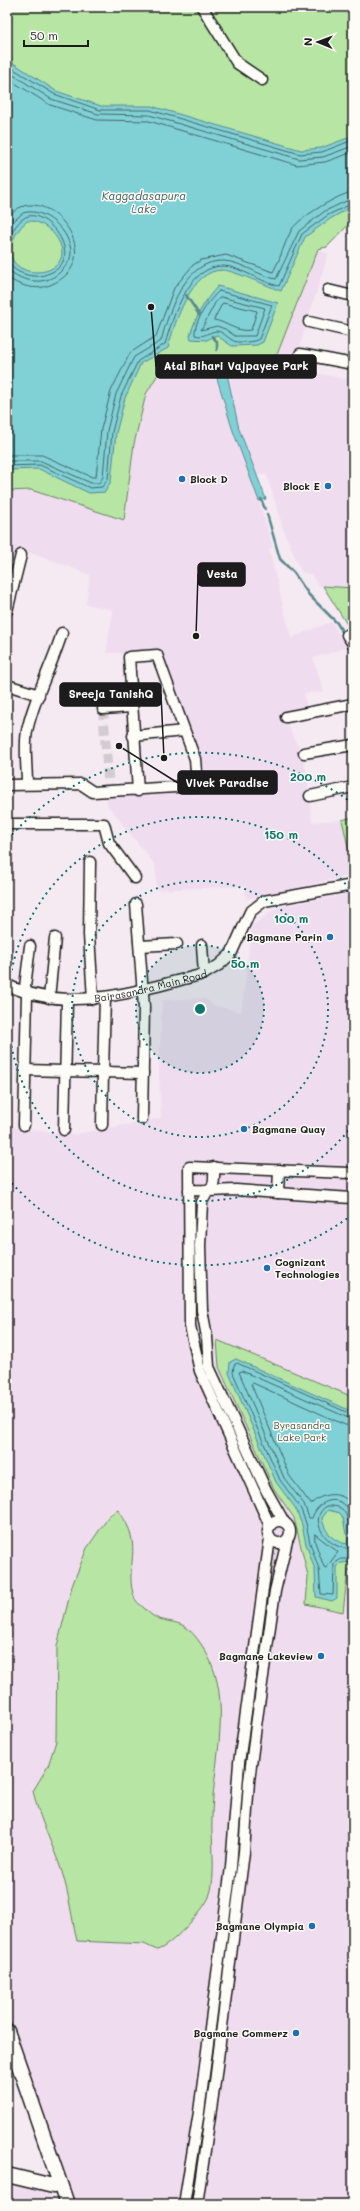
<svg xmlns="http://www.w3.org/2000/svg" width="360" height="2211" viewBox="0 0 360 2211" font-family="Mali,sans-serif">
<rect width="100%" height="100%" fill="#f5e9f2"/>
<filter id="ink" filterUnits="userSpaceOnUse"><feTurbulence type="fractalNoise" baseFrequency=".025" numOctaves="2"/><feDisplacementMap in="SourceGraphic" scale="8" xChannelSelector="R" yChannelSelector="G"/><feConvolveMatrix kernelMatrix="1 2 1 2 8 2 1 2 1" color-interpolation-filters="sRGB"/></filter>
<g filter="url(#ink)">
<path fill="#f0dcef" d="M318,249L328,254L293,368L353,381V588L319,586L311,574L302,573L285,534L266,473L251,477L273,547L269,549L291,638L331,622L348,647L313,658L324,692L304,693L307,710L282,714L299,748L306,769L312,822L342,820L353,875L246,899L245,886L157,890L155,865L107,804V795L206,787L157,654L106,653L113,610L86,604L90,575L44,557L20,550L7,601V491L31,490L124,519L134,444L146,393L163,366L273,365Z
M353,893V1397L217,1340L219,1367L274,1489L294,1518L308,1576L306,1604L348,1570H353V2204H74L69,2198L7,2020V1126L71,1135L161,1118L159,1073L162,1000L205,998L213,1005L241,1012L252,926L278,907Z
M7,2179L47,2189L52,2204H7Z"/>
<path fill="#b6e5a4" stroke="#698060" d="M7,7H353V220L327,247L318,249L273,365L163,366L146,394L134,444L124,520L31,490L7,491Z
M323,586L353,588V634Z
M353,817V869L342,820Z
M217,1340L353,1397V1570H348L343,1612L306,1604L308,1576L294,1518L274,1489L219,1367Z
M118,1510C147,1548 122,1567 135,1599C137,1603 141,1605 144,1608C147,1611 151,1615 155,1617C164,1622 176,1621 184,1626C196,1633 208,1654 212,1665C231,1713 212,1769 212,1819C211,1841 217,1877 209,1897C204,1910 169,1948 157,1950L144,1944L77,1941C72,1919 69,1894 62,1872C53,1845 39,1819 33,1791L48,1766L56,1741L57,1646L72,1586L87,1548L110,1515Z"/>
<path fill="#80d1d6" stroke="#58898c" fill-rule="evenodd" d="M7,59L56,91L101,106H151L301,150L321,148L353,136V206L330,219L305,237L281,291C270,287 232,270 223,270C191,269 175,322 168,348L141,363L125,398L116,433L111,481L105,492L89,493L39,469L7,470ZM27,221C42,219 62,237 62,253C61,271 38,275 25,270C0,260 12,234 27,221Z
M218,286L278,303L263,342L257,345L232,346L216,335L207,340L191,339L190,336C195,317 205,300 218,286Z
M213,365H225L239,429L266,499L259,501L232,428Z
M236,1359L353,1412V1562L341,1563L337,1567V1598L332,1601L316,1597L315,1570L306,1544L302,1525L296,1509L276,1482L229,1373L230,1362ZM328,1510L340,1513L343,1518L346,1534L348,1536L347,1544C333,1542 324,1531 322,1518Z"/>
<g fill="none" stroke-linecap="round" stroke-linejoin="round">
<path stroke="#446466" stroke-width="1" d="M7,65L54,94L100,110H150L300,154L322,152L353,140
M7,71L51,99L98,114L149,115L299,159L323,157L353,146
M7,78L50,105L97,120L149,121L297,165L325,162L353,152
M7,219C11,215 15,209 21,207C56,192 107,262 50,285C36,291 19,286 7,277
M7,230L10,224L23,213C44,206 72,232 71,254C70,261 67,265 62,270C47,287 23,283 7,269
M7,243C11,234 15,224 24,218C43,204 88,257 50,273C41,277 33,277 24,274C15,271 9,266 7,257
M219,291L272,305L259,339C254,342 237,344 232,340C227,337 222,331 216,331C208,332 204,338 195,335C194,321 209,300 219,291Z
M221,297L265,308L255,336H235L225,329L217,326L201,330L215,303Z
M223,303L257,311L251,330C237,333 227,322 214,320Z
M7,455H42L92,477H96L101,429L111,391L130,353L156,336L174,288L193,265L201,260L226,255L273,272C281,259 284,242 292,229C299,218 340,193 353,192
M7,461H41L91,483H99L103,477L107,431L116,394L134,357L161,341C169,311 185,259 224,261C242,262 259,276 276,279L299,231L325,211L353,198
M7,466L40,465L90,488L102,487L108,479L112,432L121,396L138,361L165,344C173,317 188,265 224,266C238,266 263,283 279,286L302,234L328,215L353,203
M353,1415L237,1363L234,1365L233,1373L280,1480L300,1507L306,1523L310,1543L319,1569L321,1594L333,1595L334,1564L341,1559H353
M353,1420L242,1371L239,1372L284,1478L304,1504L309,1518H312C321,1493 349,1495 353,1521
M353,1426L345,1425L253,1383L251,1384L289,1475L310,1503H312C324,1492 342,1491 353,1505
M327,1506C332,1506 338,1506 342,1509C349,1515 355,1542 348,1548C329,1550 305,1518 327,1506Z
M315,1534L338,1552L326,1568L324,1567L315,1542Z"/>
<path stroke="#58898c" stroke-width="2.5" d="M186,295L200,316
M212,336L217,342V350
M217,359L218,367
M261,499L265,509
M267,514L280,559L294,573L309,595L337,623L344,635"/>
<path stroke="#d4cad2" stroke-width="10" stroke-dasharray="10 5" stroke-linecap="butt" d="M103,709L109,790"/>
<defs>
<g id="street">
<path d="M202,7L237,63L262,80"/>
<path d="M328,290L353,296"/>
<path d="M309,322L353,332"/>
<path d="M300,354L353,364"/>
<path d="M7,611L21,555"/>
<path d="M347,635L353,644"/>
<path d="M7,685L39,695"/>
<path d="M103,709L131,707"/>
<path d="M286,717L353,704"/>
<path d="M133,736L184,731"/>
<path d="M304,753L353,745"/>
<path d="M27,784C27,767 24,748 27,731C34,697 52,666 62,633"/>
<path d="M7,785L81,784L93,792L192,786L197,783L195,759L157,655L129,657L138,791"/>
<path d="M310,796L353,787"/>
<path d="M7,824H104L109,843L135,878"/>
<path d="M90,862L89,935L93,999"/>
<path d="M136,904L144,1007L142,1119"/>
<path d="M202,945L204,974"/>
<path d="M140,946L177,944"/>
<path id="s1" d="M7,985C72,1015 138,990 204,974L219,965L231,954L250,912L264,901L353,885"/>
<path d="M49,998L55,938"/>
<path d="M25,1070L103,1072L105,998"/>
<path d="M24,1125L27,995L25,987L30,946"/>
<path d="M102,1125L103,1072L143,1073"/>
<path d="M64,1130L67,1000"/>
<path d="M189,1190C212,1191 215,1192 214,1167"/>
<path d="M278,1193L279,1170"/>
<circle cx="279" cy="1532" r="11"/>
<path d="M284,1522L266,1490L209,1367L207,1337L202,1310L200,1246L202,1202L208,1191L236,1190L351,1198"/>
<path d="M270,1526L200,1371L190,1326L189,1167L349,1173"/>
<path d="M184,2204L199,2112L231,1867L239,1763L270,1538"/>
<path d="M197,2204L215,2082L244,1852L249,1781L256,1726L275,1591L287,1541"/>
</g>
<path id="secondary" d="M7,2031L67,2204
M7,2175L53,2186L60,2184"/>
</defs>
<use href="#street" stroke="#1c1c1c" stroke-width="13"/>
<use href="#secondary" stroke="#1c1c1c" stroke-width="17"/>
<use href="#street" stroke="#fdfcf7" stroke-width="10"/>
<use href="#secondary" stroke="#fdfcf7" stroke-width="14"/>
</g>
</g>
<circle cx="200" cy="1009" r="64" fill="#0f766e" fill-opacity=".12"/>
<g fill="none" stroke="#0f766e" stroke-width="2" stroke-dasharray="2 4">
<circle cx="200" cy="1009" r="64"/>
<circle cx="200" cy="1009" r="128"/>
<path d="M352 1126A192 192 0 1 1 352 892"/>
<path d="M352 1215A256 256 0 0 1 8 1179M8 839A256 256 0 0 1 352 803"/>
</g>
<g fill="#1f6fb2" stroke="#fdfcf7" stroke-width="1.5">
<circle cx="182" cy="479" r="4"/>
<circle cx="328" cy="486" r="4"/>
<circle cx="330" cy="937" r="4"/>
<circle cx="244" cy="1129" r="4"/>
<circle cx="267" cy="1268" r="4"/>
<circle cx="321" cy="1656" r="4"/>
<circle cx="312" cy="1926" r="4"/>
<circle cx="296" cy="2033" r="4"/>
</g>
<g text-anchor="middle" stroke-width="3" stroke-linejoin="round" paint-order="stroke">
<g font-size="10" font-weight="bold" fill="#1c1c1c" stroke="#fdfcf7" text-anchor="end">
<text x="190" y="483" text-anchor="start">Block D</text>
<text x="320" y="490">Block E</text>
<text x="322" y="941">Bagmane Parin</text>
<text x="252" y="1133" text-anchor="start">Bagmane Quay</text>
<text x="275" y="1266" text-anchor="start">Cognizant<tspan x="275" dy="12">Technologies</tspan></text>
<text x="313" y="1660">Bagmane Lakeview</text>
<text x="304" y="1930">Bagmane Olympia</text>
<text x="288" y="2037">Bagmane Commerz</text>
</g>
<g font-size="10" fill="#1c1c1c" stroke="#fdfcf7">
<text dy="4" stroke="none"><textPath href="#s1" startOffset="147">Bairasandra Main Road</textPath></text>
</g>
<g font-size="10" fill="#4a5845" stroke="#fdfcf7">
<text x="302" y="1429">Byrasandra<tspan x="302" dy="12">Lake Park</tspan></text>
</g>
<g font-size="11" font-style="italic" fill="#3f5b5d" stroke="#fdfcf7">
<text x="144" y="200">Kaggadasapura<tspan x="144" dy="13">Lake</tspan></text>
</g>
</g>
<circle cx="200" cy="1009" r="6" fill="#0f766e" stroke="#fdfcf7" stroke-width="2"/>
<g font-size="12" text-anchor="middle" font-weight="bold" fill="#0f766e" stroke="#fdfcf7" stroke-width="3" stroke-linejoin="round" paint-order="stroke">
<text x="308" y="781">200 m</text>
<text x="281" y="839">150 m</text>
<text x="291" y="923">100 m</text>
<text x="245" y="968">50 m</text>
</g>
<path fill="none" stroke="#1c1c1c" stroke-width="1.5" d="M151 307L156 367M196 636L198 574M164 758L161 694M119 746L178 783"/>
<g fill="#1c1c1c" stroke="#fdfcf7" stroke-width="1.5">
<circle cx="151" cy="307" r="4"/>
<circle cx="196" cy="636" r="4"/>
<circle cx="164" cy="758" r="4"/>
<circle cx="119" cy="746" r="4"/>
</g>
<g fill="#1c1c1c" stroke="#1c1c1c" stroke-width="1.5">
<rect x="156" y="355" width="160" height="23" rx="4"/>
<rect x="198" y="563" width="47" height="23" rx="4"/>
<rect x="60" y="683" width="101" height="23" rx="4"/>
<rect x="178" y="771" width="99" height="23" rx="4"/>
</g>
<g font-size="11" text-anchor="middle" font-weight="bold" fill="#fff">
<text x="236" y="370">Atal Bihari Vajpayee Park</text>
<text x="222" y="578">Vesta</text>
<text x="111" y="698">Sreeja TanishQ</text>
<text x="227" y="787">Vivek Paradise</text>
</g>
<rect width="360" height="2211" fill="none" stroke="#fdfcf7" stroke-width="24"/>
<rect x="12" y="12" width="336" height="2187" fill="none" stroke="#1c1c1c" stroke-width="1.5" filter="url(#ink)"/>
<g transform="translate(318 42) rotate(271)" stroke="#fdfcf7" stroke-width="3" paint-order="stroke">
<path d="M0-3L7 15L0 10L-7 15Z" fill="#1c1c1c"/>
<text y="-6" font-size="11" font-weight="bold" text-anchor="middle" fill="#1c1c1c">N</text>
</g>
<path d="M24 40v6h64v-6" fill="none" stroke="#1c1c1c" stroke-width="2"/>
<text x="30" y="40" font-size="12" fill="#1c1c1c" stroke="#fdfcf7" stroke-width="3" paint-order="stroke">50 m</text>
</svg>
